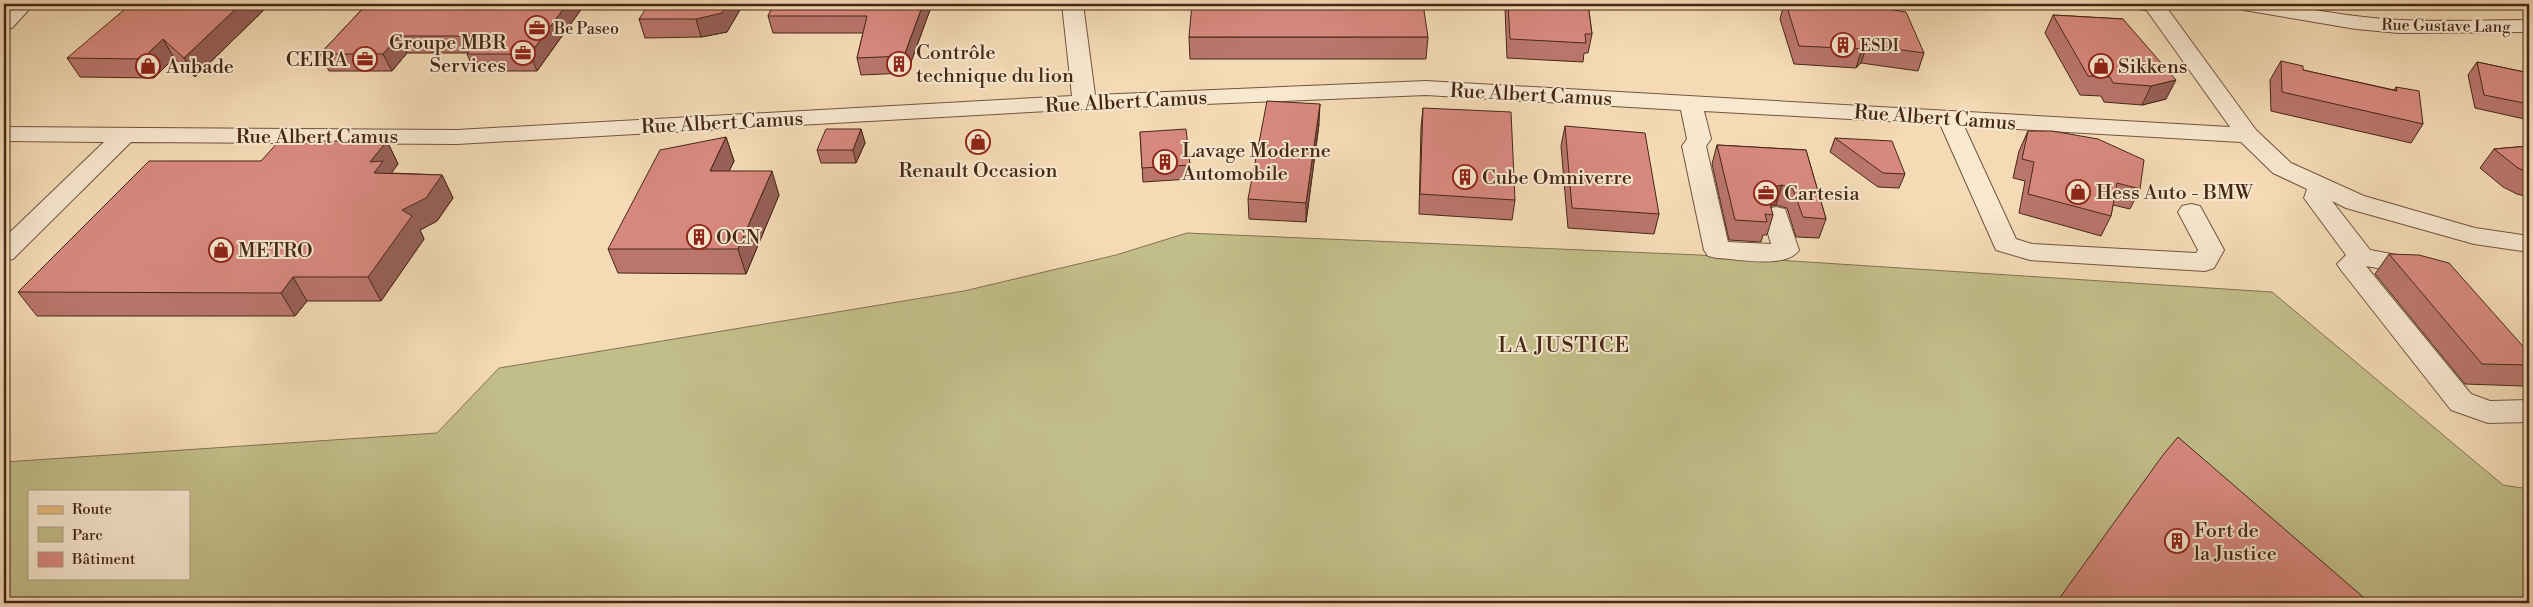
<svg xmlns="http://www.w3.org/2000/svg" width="2533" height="607" viewBox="0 0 2533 607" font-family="'Libre Bodoni',serif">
<rect width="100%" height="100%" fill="#f4dbb6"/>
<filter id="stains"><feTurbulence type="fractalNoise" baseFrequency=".004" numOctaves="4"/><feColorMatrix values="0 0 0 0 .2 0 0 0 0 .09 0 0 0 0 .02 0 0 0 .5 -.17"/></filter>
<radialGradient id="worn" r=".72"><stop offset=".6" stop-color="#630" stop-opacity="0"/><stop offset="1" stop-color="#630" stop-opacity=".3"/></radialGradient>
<path fill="#c2be89" stroke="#847250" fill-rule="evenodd" d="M1187,233L1699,255L2272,292L2503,485L2529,489V603H4V462L437,433L499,368L964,291L1116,255ZM29,491H189V578H29Z"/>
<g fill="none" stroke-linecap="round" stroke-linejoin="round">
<defs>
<path id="minor" d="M11,4H34L12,28L4,29V11Z
M1062,4H1083L1095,95L1426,81L2230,127L2143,5L2164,4L2256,130L2291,163L2364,196L2475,228L2529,236V252L2474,244L2346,208L2332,201L2370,250L2429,261L2433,267L2429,273L2420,276L2366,266L2471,394L2490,401L2529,400V422L2488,423L2451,410L2341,270L2337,264L2346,255L2304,198L2307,189L2273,173L2241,142L1964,126L2016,239L2032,244L2196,253L2198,250L2178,212L2182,206L2191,204L2200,206L2224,250L2214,268L2205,271L2030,260L1996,250L1940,124L1704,111L1711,139L1706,146L1728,242L1771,244L1763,215L1767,209L1776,207L1785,209L1799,250C1787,269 1738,259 1717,258L1708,256L1704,250L1682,146L1687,139L1681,110L1426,95L1084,109L457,144L131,142L13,259L4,261V238L104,142L4,141V127L457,130L1072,96Z
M2233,4C2281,1 2326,14 2373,18C2425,23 2477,20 2529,20V32L2399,33L2356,29L2244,10L2237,8Z"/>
<path id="major" d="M2128,4H2164L2165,5L2161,9L2154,11L2132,8Z"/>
</defs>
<use href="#minor" stroke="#72543e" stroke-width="2"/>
<use href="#major" stroke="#462716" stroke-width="2"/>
<use href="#minor" fill="#f8e8d0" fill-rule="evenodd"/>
<use href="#major" fill="#eabe7b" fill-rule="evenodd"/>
</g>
<path fill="#ba766d" stroke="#462716" d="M270,4L195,77L174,58L154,78L80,77L67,58Z
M367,4H585L537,71H474L467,54L468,53H407L392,71H329L320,54Z
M774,4H930L931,7L907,73L861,75L857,58L863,33H773L768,16Z
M1506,4H1588L1592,34L1588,53H1584L1583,62L1507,58L1505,9Z
M1784,4H1854L1924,53L1918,71L1861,63L1856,68L1794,64L1780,19Z
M741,8L727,32L701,37L645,38L639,19Z
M2053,15L2123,19L2166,99L2142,105L2104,102L2101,96L2080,95L2045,33Z
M1189,37H1428L1426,59H1190Z
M2281,61L2303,70L2394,90L2396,87L2423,124L2411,143L2271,111L2270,80Z
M2477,62L2529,73V120L2475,108L2468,75Z
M1423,108L1515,200L1512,220L1419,214L1421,127Z
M1319,124L1306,222L1249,219L1248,199Z
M1565,126L1659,214L1654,234L1568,228L1561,146Z
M861,129L865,143L856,163H821L817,150Z
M2028,131L2140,189L2130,209L2113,205L2111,216L2101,236L2019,213L2025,181L2013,178L2019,151Z
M1140,132L1190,165V179L1143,182Z
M726,137L734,161L729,171L779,195L746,274L618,273L608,249Z
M1835,138L1905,174L1899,188L1878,187L1830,152Z
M387,141L398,164L391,173L442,175L453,198L437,221L420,230L424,239L381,301H307L295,316H37L18,292L261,161Z
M1717,145L1806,150L1826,219L1819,238L1796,237L1787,208L1776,205L1770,206L1773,215L1767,235H1763L1761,242L1729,240L1712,164Z
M2529,146V197L2517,194L2503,187L2480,168L2494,149Z
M2389,254L2529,353V378L2523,386L2465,384L2375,274Z"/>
<path fill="#976059" stroke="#462716" d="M241,4H270L195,77L184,58Z
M567,4H585L537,71L530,54Z
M727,4H740L741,8L727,32L701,37L696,19Z
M923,4H930L931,7L907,73L904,56Z
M399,36L407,53L392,71L383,54Z
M163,39L174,58L154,78L142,59Z
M1867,45L1861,63L1856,68L1862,49Z
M2176,80L2166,99L2142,105L2151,86Z
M1320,104L1319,124L1306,222V203Z
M861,129L865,143L856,163L853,150Z
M726,137L734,161L718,195L710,171Z
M387,141L398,164L390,175L374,173L370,162Z
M772,171L779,195L746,274L738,249Z
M442,175L453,198L437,221L420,230L424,239L381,301L368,277L402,210Z
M1782,185L1776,205L1767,207V194L1773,187Z
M293,277L307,301L295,316L281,293Z"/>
<path fill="#d8897f" stroke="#462716" d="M131,4H241L184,58L163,39L142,59L67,58Z
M367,4H567L530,54H467L481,36H399L383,54H320Z
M649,4H727L722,13L696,19H639Z
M774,4H923L904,56L857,58L867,16H768Z
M1192,4H1423L1428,37H1189Z
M1508,4H1588L1592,34H1585L1586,43L1510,39Z
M1786,4H1854L1906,12L1924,53L1867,45L1862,49L1799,46Z
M2053,15L2123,19L2176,80L2151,86L2113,83L2110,77L2088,76Z
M2281,61L2303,66V70L2397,91L2396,87L2419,91L2423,124L2282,92Z
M2477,62L2529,73V104L2484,95Z
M1267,101L1320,104L1306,203L1248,199Z
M1423,108L1511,112L1515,200L1420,194Z
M1565,126L1645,133L1659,214L1572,208Z
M826,129H861L853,150H817Z
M1186,129L1190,165L1142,168L1140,132Z
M2028,131H2052L2098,139L2144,160L2140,189L2117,183L2111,216L2028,194L2034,162L2022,159Z
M726,137L710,171H772L738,249H608L660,150Z
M1835,138L1892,141L1905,174L1883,173Z
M279,141H387L370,162L383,161L374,173L442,175L426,198L402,210L412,216L368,277H293L281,293L18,292L149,161H261Z
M1717,145L1806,150L1826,219L1803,217L1793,189L1782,185L1773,187L1767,194L1773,215L1765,214L1767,222L1735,220Z
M2529,146V173L2518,168L2494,149Z
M2389,254L2419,255L2449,263L2529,353V365L2482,364Z
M2178,437L2370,603H2056L2163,455Z"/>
<defs>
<symbol id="office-ring" viewBox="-11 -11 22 22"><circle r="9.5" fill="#f8e8d0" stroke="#8f2418" stroke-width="1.5"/><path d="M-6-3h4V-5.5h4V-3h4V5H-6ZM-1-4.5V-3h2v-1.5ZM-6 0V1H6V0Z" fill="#8f2418"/></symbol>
<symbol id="building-ring" viewBox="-11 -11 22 22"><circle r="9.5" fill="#f8e8d0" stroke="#8f2418" stroke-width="1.5"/><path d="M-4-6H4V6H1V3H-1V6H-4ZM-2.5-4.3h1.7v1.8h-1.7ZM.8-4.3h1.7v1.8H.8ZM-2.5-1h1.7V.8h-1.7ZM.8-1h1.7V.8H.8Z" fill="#8f2418"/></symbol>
<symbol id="shop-ring" viewBox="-11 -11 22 22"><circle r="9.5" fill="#f8e8d0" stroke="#8f2418" stroke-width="1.5"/><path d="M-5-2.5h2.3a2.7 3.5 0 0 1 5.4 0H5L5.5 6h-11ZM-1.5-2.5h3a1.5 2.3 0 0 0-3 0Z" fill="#8f2418"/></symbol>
</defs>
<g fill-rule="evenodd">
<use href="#office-ring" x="523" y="14" width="28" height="28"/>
<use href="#building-ring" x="1829" y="31" width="28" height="28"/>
<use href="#office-ring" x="509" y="39" width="28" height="28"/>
<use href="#office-ring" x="351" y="45" width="28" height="28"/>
<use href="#building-ring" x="885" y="50" width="28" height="28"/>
<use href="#shop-ring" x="134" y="52" width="28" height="28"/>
<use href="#shop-ring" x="2087" y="52" width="28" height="28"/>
<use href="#shop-ring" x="964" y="128" width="28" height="28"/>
<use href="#building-ring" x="1151" y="148" width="28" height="28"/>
<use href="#building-ring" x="1451" y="163" width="28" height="28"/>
<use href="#shop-ring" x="2064" y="178" width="28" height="28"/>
<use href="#office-ring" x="1752" y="179" width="28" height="28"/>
<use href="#building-ring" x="685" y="223" width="28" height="28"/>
<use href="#shop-ring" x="207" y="236" width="28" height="28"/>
<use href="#building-ring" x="2163" y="527" width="28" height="28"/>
</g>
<g text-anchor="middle" stroke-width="4" stroke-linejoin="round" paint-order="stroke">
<g font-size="16" fill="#462716" stroke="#f8e8d0">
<text transform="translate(2446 25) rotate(1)" y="6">Rue Gustave Lang</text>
</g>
<g font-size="16" fill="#462716" stroke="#f8e8d0" text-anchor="start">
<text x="554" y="34">Be Paseo</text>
<text x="1860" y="51">ESDI</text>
</g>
<g font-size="20" fill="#462716" stroke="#f8e8d0" text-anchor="start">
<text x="506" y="49" text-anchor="end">Groupe MBR<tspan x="506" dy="23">Services</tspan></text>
<text x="916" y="59">Contrôle<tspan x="916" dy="23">technique du lion</tspan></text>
<text x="348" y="66" text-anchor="end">CEIRA</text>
<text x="166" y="73">Aubade</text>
<text x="2118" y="73">Sikkens</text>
<text x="1182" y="157">Lavage Moderne<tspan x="1182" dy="23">Automobile</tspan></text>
<text x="978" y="177" text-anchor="middle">Renault Occasion</text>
<text x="1482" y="184">Cube Omniverre</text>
<text x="2096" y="199">Hess Auto - BMW</text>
<text x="1784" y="200">Cartesia</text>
<text x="716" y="244">OCN</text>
<text x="238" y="257">METRO</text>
<text x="2194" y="537">Fort de<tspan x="2194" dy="23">la Justice</tspan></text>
</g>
<g font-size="20" fill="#462716" stroke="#f8e8d0">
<text transform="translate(1531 94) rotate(3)" y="7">Rue Albert Camus</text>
<text transform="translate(1126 101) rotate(-3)" y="7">Rue Albert Camus</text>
<text transform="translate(1935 117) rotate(4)" y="7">Rue Albert Camus</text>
<text transform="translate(722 122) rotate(-3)" y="7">Rue Albert Camus</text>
<text x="317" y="143">Rue Albert Camus</text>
</g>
<g font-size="21" letter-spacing="1" fill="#462716" stroke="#f8e8d0">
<text x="1564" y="352">LA JUSTICE</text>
</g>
</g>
<rect width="2533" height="607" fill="none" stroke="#f4dbb6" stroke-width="20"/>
<rect x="5" y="5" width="2523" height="597" fill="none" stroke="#462716" stroke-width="2.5"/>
<rect x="10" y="10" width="2513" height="587" fill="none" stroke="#462716"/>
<rect x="28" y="490" width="162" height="90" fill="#f8e8d0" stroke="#b19b86"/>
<rect x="38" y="506" width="25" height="8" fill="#eabe7b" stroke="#b19b86"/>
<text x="72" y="514" font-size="15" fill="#462716">Route</text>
<rect x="38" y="527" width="25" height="15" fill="#c2be89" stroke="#b19b86"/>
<text x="72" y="540" font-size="15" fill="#462716">Parc</text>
<rect x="38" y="552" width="25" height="15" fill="#d8897f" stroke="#b19b86"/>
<text x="72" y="564" font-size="15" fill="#462716">Bâtiment</text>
<rect width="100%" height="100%" filter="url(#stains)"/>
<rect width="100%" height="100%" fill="url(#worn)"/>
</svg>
